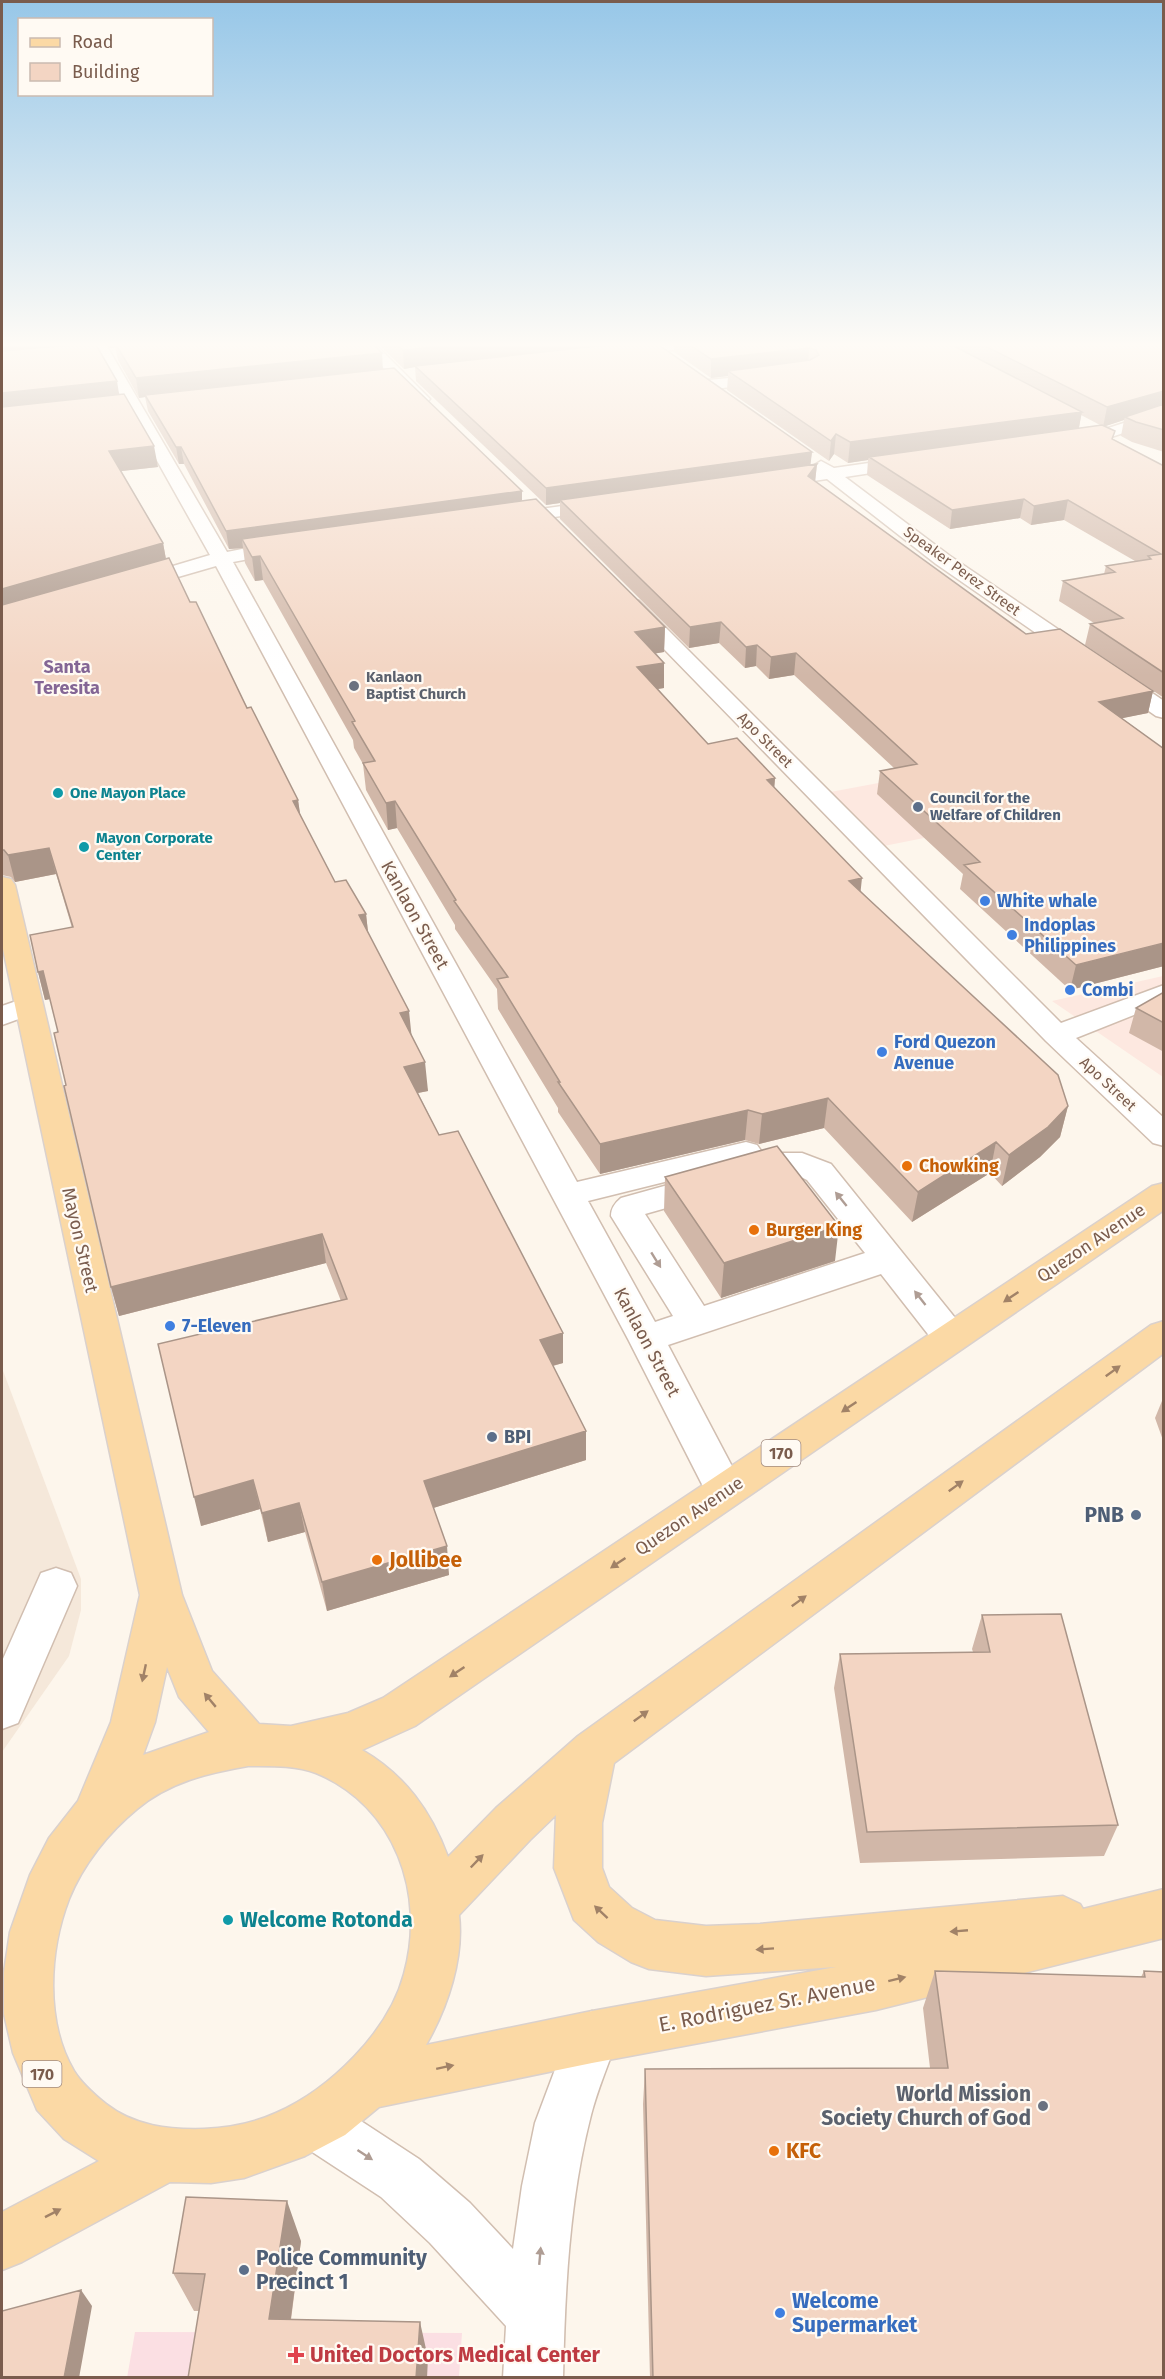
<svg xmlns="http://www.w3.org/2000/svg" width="1165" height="2379" viewBox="0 0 1165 2379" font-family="'Fira Sans',sans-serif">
<rect width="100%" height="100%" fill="#fdf6ec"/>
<path fill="#f5e8da" d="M2,1368L81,1579V1610L69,1656L2,1752Z"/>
<path fill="#fde8e0" d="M969,766L1029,817L864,850L809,796Z
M1163,976V1077L1052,1001Z"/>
<path fill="#fbdfe3" d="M135,2332L462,2333L459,2377L127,2378Z"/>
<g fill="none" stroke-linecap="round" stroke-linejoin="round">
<defs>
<path id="minor" d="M91,343H105L227,552L242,549L249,551L251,555L249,559L233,562L577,1182L746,1142L757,1145L762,1152L757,1159L588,1201L655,1322L673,1316L611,1216C611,1208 615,1203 621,1198L783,1153H802L831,1164L964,1329L969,1338L964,1347L951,1351L938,1347L881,1274L668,1345L745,1491L739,1502L725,1507L711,1502L628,1339L216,566L133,590L126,588L123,584L126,580L210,555ZM783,1175H797L807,1180L865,1253L704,1306L645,1214Z
M359,343H374L430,399L427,402H417Z
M664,343H706L699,347L617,356L610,352L617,348Z
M771,374L776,375L778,378L776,381L708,390L700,385L708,380Z
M1164,410V420L1108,438L1072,445L1064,440L1066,437L1099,431Z
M911,457L919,462L917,466L845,477L950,556L1164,701V718L1156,716L936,564L827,479L772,487L766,486L763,482L766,478L772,477L816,471L813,466L821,461L834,468Z
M605,500L611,501L614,505L611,509L505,524L499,523L496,519L499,515L505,514Z
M632,599L639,601L1061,1023L1164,985V1003L1076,1038L1164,1118V1146L1153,1143L1046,1041L625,609L622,605L625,601Z
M28,997L38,1000L42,1006L38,1012L2,1025V1006Z
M56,1568L71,1573L77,1586L18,1723L2,1729V1661L41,1573Z
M592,2011L610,2019L618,2037C609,2063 598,2088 591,2115C569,2200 565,2290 563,2378H503L506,2326L430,2243L381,2197L297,2142L289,2123L297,2104L316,2096L335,2104L419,2159L470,2203L513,2249L522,2186L535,2123L574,2019Z"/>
<path id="major" d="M2,877L11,879L15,885L182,1595L212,1671L259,1724L291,1726L348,1713L383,1698L1152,1186L1164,1183V1210L415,1726L362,1750C405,1775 431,1811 448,1857L496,1808L578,1736L1151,1325L1164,1321V1353L614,1763L602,1823V1868L609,1887L632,1908L655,1920L706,1926L760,1924L1063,1896L1080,1904L1083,1909L1164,1889V1938L876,2010L592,2063L379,2107L345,2135L305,2156L244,2178L211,2183L170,2182L22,2262L2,2270V2212L99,2161L64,2139L37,2110L13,2053L4,2014V1972L10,1932L30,1875L49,1838L78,1801L111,1722L140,1595L2,944ZM167,1667L179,1697L209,1732L143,1755L155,1722ZM248,1766C270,1766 295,1765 316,1773C396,1806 426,1895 404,1974C389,2032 329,2090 276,2113C254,2123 228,2128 204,2129C169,2130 134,2126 106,2104C95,2095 82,2084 74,2071C45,2022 49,1951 69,1899C83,1864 109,1832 137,1809C169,1782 208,1773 248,1766ZM556,1815L554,1868L574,1920L598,1942L631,1962L649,1969L706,1976L836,1967L592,2011L426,2045C448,2007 464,1958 459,1915L530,1840Z"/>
</defs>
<use href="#minor" stroke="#d1beb0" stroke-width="3"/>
<use href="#major" stroke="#dad1cd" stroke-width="3"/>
<use href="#minor" fill="#fff" fill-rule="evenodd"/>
<use href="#major" fill="#fbd9a5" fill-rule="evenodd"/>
</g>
<path fill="#d1b7a8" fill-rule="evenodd" d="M2,343H90L119,394L158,467L121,471L163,543L166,559L298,800L300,816L335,882L366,914L368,932L411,1035L428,1091L418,1093L439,1135L563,1363L553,1366L586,1460L433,1508L449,1575L327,1611L305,1532L268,1542L260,1509L201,1526L341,1301L326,1263L119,1316L111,1287L66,1085L58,1032L50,999L45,1000L38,972L72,928L56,874L15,882L11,877L2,875V876Z
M106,343H372L383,369L522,501L665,627L664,652L656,653L664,663V688L658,689L708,744L775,778L774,787L861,891L1068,1106L1060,1137L1040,1157L1002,1186L990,1173L912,1222L824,1128L759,1144L745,1140L600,1174L558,1112V1108L498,1009L497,989L455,929V925L397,828L388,830L366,790L363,764L354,748L353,740L263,580L255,581L245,563L243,548L229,549L184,464H179L148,411L145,397L139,398L118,360L115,347L110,348Z
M377,343H656L812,452L810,464H817L815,482L1026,634L1153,691L1148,713L1122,718L1164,749V966L1070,990L960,889L963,874L877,794L880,771L894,768L794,675L769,679L756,666L745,668L719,643L689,648L560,519V503L546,505L416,381L415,367L404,369Z
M674,343H1164V452L1132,442L1121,436L1124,420L1105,426L1115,431L1113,439L1164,466V698L1085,645L1090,624L1094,623L1059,601L1063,581L1104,574L1106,566L1135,561L1064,520L1031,525L1020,518L950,529L867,475L868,460L848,463L834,454L829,461L727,390L728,376L711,378L674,352ZM1081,415L1100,425L1079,428Z
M1164,992V1052L1129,1033L1136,1008Z
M665,1177L835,1261L721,1298L664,1211Z
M1164,1396V1443L1155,1418Z
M982,1615L1118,1825L1104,1856L860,1863L834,1688L840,1654L973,1652L972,1649Z
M935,1971L1141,1977L1144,1971L1164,1972V2378H650L643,2104L645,2069L930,2068L923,2008Z
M301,2241L291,2320L428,2358L199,2311H194L173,2273Z"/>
<path fill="#aa9588" d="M2,343H90L92,349L2,358Z
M109,343H115V347L110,348Z
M474,343H639L415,366V367L404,369L403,350Z
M809,348L808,367L728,371V376L711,378V359Z
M382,353L383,371L145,395V397L139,398L136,378Z
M117,381L120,400L2,414V393Z
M1164,391V409L1125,417L1124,420L1103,427L1107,407Z
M1082,412L1078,432L869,457L868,460L848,463L850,442Z
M836,434L834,454L829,461L831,441Z
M154,446L158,467L113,472L109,451Z
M176,447H181L184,464H179Z
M812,452L810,469L560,500V503L546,505V488Z
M817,464L815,482L808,476Z
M522,491V508L242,539L243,548L229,549L226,531Z
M1024,499L1020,518L950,529L952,510Z
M1068,500L1064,520L1031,525L1034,506Z
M163,543L167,565L2,614V589Z
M260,556L263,580L255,581L252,557Z
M721,622L719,643L689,648L690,627Z
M665,627L664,652L635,657V632Z
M757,645L756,666L745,668L746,647Z
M796,653L794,675L769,679L771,657Z
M664,663V688L637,692V667Z
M1153,691L1148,713L1094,724L1099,702Z
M775,778L773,806L767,780Z
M298,800L302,826L293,801Z
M395,801L397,828L388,830L386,803Z
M49,848L56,874L15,882L8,855Z
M862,878L859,906L849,881Z
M366,914L369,941L359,915Z
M1164,943V966L1070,990L1076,965Z
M43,971L50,999L45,1000L38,972Z
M409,1011L412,1040L400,1013Z
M425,1062L428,1091L407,1095L404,1067Z
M828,1098L824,1128L759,1144L762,1114Z
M1068,1106L1060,1137L1040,1157L1002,1186L1009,1155Z
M748,1110L745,1140L600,1174V1144Z
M996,1142L990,1173L912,1222L918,1192Z
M839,1226L835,1261L721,1298L724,1263Z
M322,1234L326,1263L119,1316L111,1287Z
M563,1333V1363L540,1369V1340Z
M586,1431V1460L427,1510L424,1481Z
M253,1480L260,1509L201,1526L194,1497Z
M299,1503L305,1532L268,1542L262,1513Z
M447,1546L449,1575L327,1611L322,1582Z
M287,2201L301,2241L286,2355L269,2319Z
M81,2290L92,2306L79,2378H64Z
M420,2322L428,2358L427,2378H416Z"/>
<path fill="#f3d5c3" stroke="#aa9588" stroke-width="1.5" d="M95,343L117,381L2,393V351Z
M115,343H372L382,353L136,378Z
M395,343H474L403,350Z
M626,343H656L812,452L546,488L415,366Z
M687,343H948L1082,412L850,442L836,434L831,441L728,371L810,360L819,355L816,350L809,348L711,359Z
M979,343H1164V391L1107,407Z
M394,368L522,491L226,531L181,447H176L145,395Z
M124,394L154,446L109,451L163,543L2,589V407Z
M1164,404V430L1136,422L1125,417Z
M1102,425L1115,431L1112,439L1164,466V673L1090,624L1123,618L1063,581L1115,572L1106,566L1151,559L1148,556L1161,554L1068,500L1034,506L1024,499L952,510L869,457Z
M817,464L808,476L1026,634L1060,629L1153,691L1099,702L1164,749V943L1076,965L964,865L980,862L880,771L917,764L796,653L771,657L757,645L746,647L721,622L690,627L560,500Z
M536,499L665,627L635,632L664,663L637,667L708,744L737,738L775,778L767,780L862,878L849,881L1058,1075L1068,1106L1048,1127L1009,1155L996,1142L918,1192L828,1098L762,1114L748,1110L600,1144L558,1082H560L497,979L508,977L454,901L456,900L395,801L386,803L363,763L375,761L352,722L355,721L260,556L252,557L242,539Z
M169,558L190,602H196L247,708L251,707L298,800L293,801L335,882L346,880L366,914L359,915L409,1011L400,1013L425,1062L404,1067L439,1135L458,1131L563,1333L540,1340L586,1431L424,1481L447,1546L322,1582L299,1503L262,1513L253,1480L194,1497L158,1344L347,1299L322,1234L111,1287L64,1086L66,1085L54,1033L58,1032L43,971L38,972L30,935L73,927L49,848L8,855L4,850H2V605Z
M1164,992V1023L1136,1008Z
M777,1146L839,1226L724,1263L665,1177Z
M1061,1614L1118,1825L867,1832L840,1654L990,1652L982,1615Z
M935,1971L1145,1977L1144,1971L1164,1972V2378H653L645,2069L948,2068Z
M186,2197L287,2201L269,2319L420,2322L416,2378H188L205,2274L173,2273Z
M81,2290L64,2378H2V2311Z"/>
<defs><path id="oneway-solid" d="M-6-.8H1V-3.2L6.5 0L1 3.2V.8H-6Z" transform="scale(1.5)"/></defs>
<g fill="#af9d94">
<use href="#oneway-solid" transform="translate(841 1199) rotate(-129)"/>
<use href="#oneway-solid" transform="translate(656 1260) rotate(58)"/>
<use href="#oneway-solid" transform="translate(920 1298) rotate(-128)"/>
<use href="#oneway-solid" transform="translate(365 2155) rotate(33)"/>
<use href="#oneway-solid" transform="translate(540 2256) rotate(-85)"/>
</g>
<g fill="#a18267">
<use href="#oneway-solid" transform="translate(1011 1297) rotate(146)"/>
<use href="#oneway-solid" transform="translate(1113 1371) rotate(-36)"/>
<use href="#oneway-solid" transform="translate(849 1407) rotate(146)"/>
<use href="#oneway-solid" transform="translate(956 1486) rotate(-36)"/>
<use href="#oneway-solid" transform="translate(618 1563) rotate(146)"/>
<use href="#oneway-solid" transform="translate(799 1601) rotate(-36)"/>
<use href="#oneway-solid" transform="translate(457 1672) rotate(146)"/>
<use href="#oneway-solid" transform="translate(144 1673) rotate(102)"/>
<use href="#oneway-solid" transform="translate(210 1700) rotate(-130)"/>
<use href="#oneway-solid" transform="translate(641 1716) rotate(-36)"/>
<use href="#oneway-solid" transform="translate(477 1861) rotate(-46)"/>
<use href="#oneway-solid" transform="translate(601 1912) rotate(-137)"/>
<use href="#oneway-solid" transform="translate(959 1931) rotate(175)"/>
<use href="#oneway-solid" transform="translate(765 1949) rotate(176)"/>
<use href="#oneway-solid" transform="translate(897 1979) rotate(-14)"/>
<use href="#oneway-solid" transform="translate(445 2067) rotate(-12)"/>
<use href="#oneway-solid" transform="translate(53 2213) rotate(-27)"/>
</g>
<linearGradient id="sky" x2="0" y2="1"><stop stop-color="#97c7e8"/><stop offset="0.51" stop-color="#fefbf6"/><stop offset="1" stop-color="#fefbf6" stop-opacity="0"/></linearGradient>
<rect width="1165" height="676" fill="url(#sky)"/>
<g fill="#6b7280" stroke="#fffaf3" stroke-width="2">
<circle cx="354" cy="686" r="6"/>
<circle cx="1043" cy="2106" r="6"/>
</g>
<g fill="#0f9aa8" stroke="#fffaf3" stroke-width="2">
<circle cx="58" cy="793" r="6"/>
<circle cx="84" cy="847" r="6"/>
<circle cx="228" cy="1920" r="6"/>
</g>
<g fill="#5c6f8a" stroke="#fffaf3" stroke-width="2">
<circle cx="918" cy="807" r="6"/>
<circle cx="492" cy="1437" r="6"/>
<circle cx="1136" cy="1515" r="6"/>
<circle cx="244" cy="2270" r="6"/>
</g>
<g fill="#3f7fe0" stroke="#fffaf3" stroke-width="2">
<circle cx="985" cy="901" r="6"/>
<circle cx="1012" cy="935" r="6"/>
<circle cx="1070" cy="990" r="6"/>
<circle cx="882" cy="1052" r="6"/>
<circle cx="170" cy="1326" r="6"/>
<circle cx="780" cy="2313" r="6"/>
</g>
<g fill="#e8710a" stroke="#fffaf3" stroke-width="2">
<circle cx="907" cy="1166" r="6"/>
<circle cx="754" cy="1230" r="6"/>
<circle cx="377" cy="1560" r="6"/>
<circle cx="774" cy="2151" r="6"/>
</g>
<path fill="#e0444e" stroke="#fffaf3" stroke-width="2" d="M293 2346h6v6h6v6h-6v6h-6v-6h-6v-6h6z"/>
<g text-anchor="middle" stroke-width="4.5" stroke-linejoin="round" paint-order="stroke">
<g font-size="15" fill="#7a5c4d" stroke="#fffaf3">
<text transform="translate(962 571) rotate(36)" y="5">Speaker Perez Street</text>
<text transform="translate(765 740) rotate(45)" y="5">Apo Street</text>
<text transform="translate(1108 1084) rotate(43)" y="5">Apo Street</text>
</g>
<g font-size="15" font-weight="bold" fill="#5b616d" stroke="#fffaf3" text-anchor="start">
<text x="366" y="682">Kanlaon<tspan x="366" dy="17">Baptist Church</tspan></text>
</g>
<g font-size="15" font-weight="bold" fill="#0d838f" stroke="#fffaf3" text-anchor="start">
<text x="70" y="798">One Mayon Place</text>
<text x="96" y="843">Mayon Corporate<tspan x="96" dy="17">Center</tspan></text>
</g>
<g font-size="15" font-weight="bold" fill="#4e5e75" stroke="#fffaf3" text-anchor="start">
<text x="930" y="803">Council for the<tspan x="930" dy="17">Welfare of Children</tspan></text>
</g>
<g fill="#fffaf3" stroke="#a28b7f" stroke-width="1.5">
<rect x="761.5" y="1440" width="39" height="26" rx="4.5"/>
<rect x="22.5" y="2061" width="39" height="26" rx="4.5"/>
</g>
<g font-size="16" font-weight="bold" fill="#7a5c4d">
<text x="781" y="1459">170</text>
<text x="42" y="2080">170</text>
</g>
<g font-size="18" font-weight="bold" fill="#846695" stroke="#fffaf3">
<text x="67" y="673">Santa<tspan x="67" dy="21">Teresita</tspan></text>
</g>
<g font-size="18" font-weight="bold" fill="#366cbe" stroke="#fffaf3" text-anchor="start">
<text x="997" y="907">White whale</text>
<text x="1024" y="931">Indoplas<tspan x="1024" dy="21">Philippines</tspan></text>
<text x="1082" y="996">Combi</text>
<text x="894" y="1048">Ford Quezon<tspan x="894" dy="21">Avenue</tspan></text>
<text x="182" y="1332">7-Eleven</text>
</g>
<g font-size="18" fill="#7a5c4d" stroke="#fffaf3">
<text transform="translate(415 915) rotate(61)" y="6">Kanlaon Street</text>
<text transform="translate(80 1240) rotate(77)" y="6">Mayon Street</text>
<text transform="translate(1091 1243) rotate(-34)" y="6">Quezon Avenue</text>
<text transform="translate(647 1342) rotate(62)" y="6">Kanlaon Street</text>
<text transform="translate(689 1516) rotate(-34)" y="6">Quezon Avenue</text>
</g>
<g font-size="18" font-weight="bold" fill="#c56008" stroke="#fffaf3" text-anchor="start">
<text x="919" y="1172">Chowking</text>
<text x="766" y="1236">Burger King</text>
</g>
<g font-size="18" font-weight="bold" fill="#4e5e75" stroke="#fffaf3" text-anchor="start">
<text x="504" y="1443">BPI</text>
</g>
<g font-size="21" font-weight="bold" fill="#4e5e75" stroke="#fffaf3" text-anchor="end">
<text x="1124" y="1522">PNB</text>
<text x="256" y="2265" text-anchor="start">Police Community<tspan x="256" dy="24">Precinct 1</tspan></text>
</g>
<g font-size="21" font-weight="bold" fill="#c56008" stroke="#fffaf3" text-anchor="start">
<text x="389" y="1567">Jollibee</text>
<text x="786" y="2158">KFC</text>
</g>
<g font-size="21" font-weight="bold" fill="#0d838f" stroke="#fffaf3" text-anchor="start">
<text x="240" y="1927">Welcome Rotonda</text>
</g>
<g font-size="21" fill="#7a5c4d" stroke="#fffaf3">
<text transform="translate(767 2004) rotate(-11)" y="7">E. Rodriguez Sr. Avenue</text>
</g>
<g font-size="21" font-weight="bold" fill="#5b616d" stroke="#fffaf3" text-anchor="end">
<text x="1031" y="2101">World Mission<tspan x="1031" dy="24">Society Church of God</tspan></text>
</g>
<g font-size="21" font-weight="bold" fill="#366cbe" stroke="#fffaf3" text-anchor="start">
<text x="792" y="2308">Welcome<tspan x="792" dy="24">Supermarket</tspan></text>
</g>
<g font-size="21" font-weight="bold" fill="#be3a42" stroke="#fffaf3" text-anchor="start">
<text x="310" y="2362">United Doctors Medical Center</text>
</g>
</g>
<rect width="1165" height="2379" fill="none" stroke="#7a5c4d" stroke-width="6"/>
<rect x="18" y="18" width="195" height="78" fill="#fffaf3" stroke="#cabbb1" stroke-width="1.5"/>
<rect x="30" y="38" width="30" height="9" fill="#fbd9a5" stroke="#cabbb1" stroke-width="1.5"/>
<text x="72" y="48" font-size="18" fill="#7a5c4d">Road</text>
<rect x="30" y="63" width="30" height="18" fill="#f3d5c3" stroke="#cabbb1" stroke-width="1.5"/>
<text x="72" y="78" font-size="18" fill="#7a5c4d">Building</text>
</svg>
